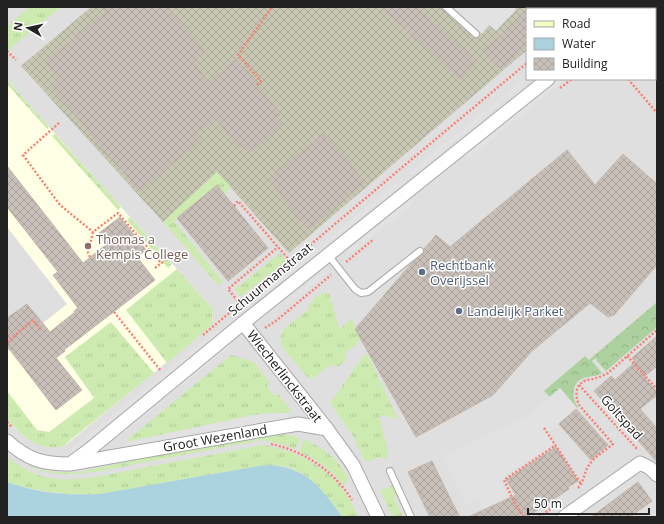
<svg xmlns="http://www.w3.org/2000/svg" width="664" height="524" viewBox="0 0 664 524" font-family="'Open Sans',sans-serif">
<defs>
<pattern id="construction-cross-hatch" width="8" height="8" patternUnits="userSpaceOnUse"><rect width="8" height="8" fill="#c7c7b4"/><path d="M0 0l8 8M0 8l8-8" fill="none" stroke="#abab9a"/></pattern>
<pattern id="grass-tufts" width="24" height="20" patternUnits="userSpaceOnUse"><rect width="24" height="20" fill="#cdebb0"/><path d="M3 7l-1-3M5 7V3M7 7l1-3M15 17l-1-3M17 17v-4M19 17l1-3" fill="none" stroke="#b0c997"/></pattern>
<pattern id="forest-crowns" width="20" height="18" patternUnits="userSpaceOnUse"><rect width="20" height="18" fill="#add19e"/><path d="M2 6a3 3 0 1 1 6 0M12 15a3 3 0 1 1 6 0" fill="none" stroke="#95b388"/></pattern>
<pattern id="building-cross-hatch" width="8" height="8" patternUnits="userSpaceOnUse"><rect width="8" height="8" fill="#c7bfb8"/><path d="M0 0l8 8M0 8l8-8" fill="none" stroke="#aba49e"/></pattern>
</defs>
<rect width="100%" height="100%" fill="#f2efe9"/>
<path fill="#e0dfdf" fill-rule="evenodd" d="M7,7H657V517H7ZM527,9H655V79H527Z"/>
<path fill="#ffffe5" d="M7,80L49,127L213,309L212,325L68,443L59,447H52L44,446L36,443L28,439L17,430L7,418V352L67,304L7,227Z"/>
<path fill="url(#construction-cross-hatch)" d="M91,7H555L556,9H527V50L289,253L217,172L163,222L21,66Z"/>
<path fill="url(#grass-tufts)" d="M29,7H61L7,51V27Z
M7,80L49,127L47,129L7,84Z
M55,134L121,207L118,210L52,136Z
M217,172L231,187L224,194L217,185L174,221L223,282L218,285L163,222Z
M130,217L172,264L168,268L127,220Z
M280,253L286,261L240,297L235,289Z
M177,269L213,309L212,325L167,363L126,310Z
M326,292L330,295L339,329L352,319L360,336C360,344 351,348 345,353C347,361 344,363 337,367L334,366L332,364L312,379L308,378L283,348C279,341 280,334 285,328L308,310C308,302 319,294 326,292Z
M111,322L154,373L63,446C45,452 25,440 14,426C12,424 9,422 8,419C6,415 7,397 7,391L37,430L49,432L94,398L65,357Z
M366,354L368,355L398,419L379,415L388,453V456L385,459H382L380,457L370,461H365L353,436L330,403L364,355Z
M231,355L254,362L270,383L267,386L274,396L278,394L291,410L289,413H274L254,415L127,442V440Z
M270,433L290,435L300,438L296,449L282,444L261,440L95,472C69,475 49,477 25,464C44,472 59,473 79,472L257,434Z
M304,439C324,448 337,458 348,477L347,483L344,485C330,470 318,460 299,452Z
M262,445C296,450 330,468 348,497C352,504 355,510 358,517H342C339,511 335,507 331,502C319,486 306,473 287,467C278,465 268,466 259,466L100,494C68,496 37,492 7,482V457C38,481 58,482 95,477Z
M393,485L398,495L394,498L403,517H393L380,491Z"/>
<path fill="url(#forest-crowns)" d="M657,302V327L606,371L596,360L597,359L596,358L592,361L602,373C599,374 597,376 593,376C589,377 585,377 581,379C571,385 572,399 578,407L577,408L560,388L550,397L544,391L585,356L589,360Z"/>
<path fill="#e2e2e2" d="M452,7H514L516,10L496,31L489,25L482,34Z
M527,77V79H531L412,176L409,173Z
M558,79H566L469,158L462,157Z
M399,181L402,184L257,302L254,299Z
M414,197L413,204L353,252H346Z
M325,270L324,276L289,304H283Z
M217,329L220,333L71,454L70,453L72,448Z
M228,343L231,346L118,438L115,435Z
M560,388L577,408L547,434L554,445L500,480L506,499L483,510L477,499L466,505L442,456L527,417Z
M274,413H289L283,422L265,423L251,425L120,452L127,442L254,415Z"/>
<path fill="#aad3df" d="M270,465C299,468 314,479 331,502C335,507 339,512 342,517H7V482C36,493 69,496 100,494L259,466Z"/>
<path fill="url(#building-cross-hatch)" stroke="#c4b6ab" d="M101,7H168L205,52L193,62L209,82L236,59L281,114L277,117L283,124L249,153L243,145L239,148L215,118L195,134L201,141L139,191L114,160L113,161L52,87L60,80L45,62L106,12Z
M380,7H416L477,61L461,79Z
M527,13V45L500,69L483,50Z
M325,133L365,182L308,229L268,179Z
M567,150L595,185L623,154L657,184V265L614,315L608,317L590,303L532,351L493,395L416,437L355,329L411,264L423,254L424,252V249L436,235L450,247Z
M7,166L83,263L107,244L99,233L120,217L146,250L137,257L155,280L64,350L65,351L56,358L82,390L56,410L7,346V318L27,304L50,332L75,312L74,311L78,308L53,275L58,272L7,207Z
M217,185L268,248L228,281L177,218Z
M657,336V366L644,377L657,392V395L640,409L657,428V462L594,391L611,376L615,380L635,362L632,358Z
M576,409L608,445L591,460L559,424Z
M556,447L578,481L568,487L569,489L527,517H468L516,495L506,480Z
M432,461L452,502L460,517H430L408,472Z
M638,482L652,501L630,517H591Z"/>
<g fill="none" stroke-linecap="round" stroke-linejoin="round">
<defs>
<path id="service" d="M446,7L476,34
M328,255L355,289L361,293L368,292L420,251
M390,471L411,517"/>
<path id="minor" d="M243,323L327,429L353,465L378,517
M7,441C28,460 43,464 70,464L298,424L327,429
M70,464L89,450L243,323L548,79
M564,517L640,463L650,468L657,475"/>
<path id="secondary" d="M578,7L579,9
M627,7L629,9
M655,39L657,42
M655,60H657"/>
</defs>
<use href="#service" stroke="#a9a9a9" stroke-width="8"/>
<use href="#minor" stroke="#a9a9a9" stroke-width="15"/>
<use href="#secondary" stroke="#707d05" stroke-width="20"/>
<path stroke="#fa8072" stroke-width="2.5" stroke-dasharray="2 2" stroke-linecap="butt" d="M655,18L657,20
M7,51L16,60
M628,79L657,113
M257,85L261,81L238,55L272,7
M560,88L572,79
M59,123L23,155L60,205L93,232
M234,206L238,201L291,262
M90,257L88,253L93,232L118,213L161,263
M346,262L374,239
M155,268L176,252
M240,304L228,289L278,247
M114,312L161,371
M265,328L277,320L331,275
M203,335L252,294L437,138L527,63
M7,342L33,320L42,331
M627,356L657,389
M579,385L638,450
M7,422L12,427
M544,428L581,484
M271,444C304,451 334,471 352,500
M578,488C584,482 584,472 589,465C594,457 606,450 613,444L579,405C576,398 574,387 583,382C586,379 592,380 596,378C600,377 604,375 608,373L657,330
M524,517L514,502L504,480L556,445
M539,517L552,508"/>
<use href="#service" stroke="#fff" stroke-width="6"/>
<use href="#minor" stroke="#fff" stroke-width="13"/>
<use href="#secondary" stroke="#f7fabf" stroke-width="18"/>
</g>
<circle fill="#8d6e63" stroke="#fff" stroke-width="1.5" cx="88" cy="246" r="4"/>
<g fill="#5c6f8a" stroke="#fff" stroke-width="1.5">
<circle cx="422" cy="272" r="4"/>
<circle cx="459" cy="311" r="4"/>
</g>
<g text-anchor="middle" stroke-width="3" stroke-linejoin="round" paint-order="stroke">
<g font-size="13" fill="#785e54" stroke="#fff" text-anchor="start">
<text x="96" y="244">Thomas a<tspan x="96" dy="15">Kempis College</tspan></text>
</g>
<g font-size="13" fill="#4e5e75" stroke="#fff" text-anchor="start">
<text x="430" y="270">Rechtbank<tspan x="430" dy="15">Overijssel</tspan></text>
<text x="467" y="316">Landelijk Parket</text>
</g>
<g font-size="13" fill="#222" stroke="#fff">
<text transform="translate(270 279) rotate(-40)" y="5">Schuurmanstraat</text>
<text transform="translate(285 376) rotate(52)" y="5">Wiecherlinckstraat</text>
<text transform="translate(622 417) rotate(48)" y="5">Goltspad</text>
<text transform="translate(215 438) rotate(-10)" y="5">Groot Wezenland</text>
</g>
</g>
<rect width="664" height="524" fill="none" stroke="#222222" stroke-width="16"/>
<rect x="526" y="8" width="130" height="72" fill="#ffffff" stroke="#a7a7a7"/>
<rect x="534" y="21" width="20" height="6" fill="#f7fabf" stroke="#a7a7a7"/>
<text x="562" y="28" font-size="12" fill="#222222">Road</text>
<rect x="534" y="38" width="20" height="12" fill="#aad3df" stroke="#a7a7a7"/>
<text x="562" y="48" font-size="12" fill="#222222">Water</text>
<rect x="534" y="58" width="20" height="12" fill="url(#building-cross-hatch)" stroke="#a7a7a7"/>
<text x="562" y="68" font-size="12" fill="#222222">Building</text>
<g transform="translate(28 28) rotate(279)" stroke="#ffffff" stroke-width="3" paint-order="stroke">
<path d="M0-3L7 15L0 10L-7 15Z" fill="#222222"/>
<text y="-6" font-size="11" font-weight="bold" text-anchor="middle" fill="#222222">N</text>
</g>
<path d="M528 508v6h121v-6" fill="none" stroke="#222222" stroke-width="2"/>
<text x="534" y="508" font-size="12" fill="#222222" stroke="#ffffff" stroke-width="3" paint-order="stroke">50 m</text>
</svg>
